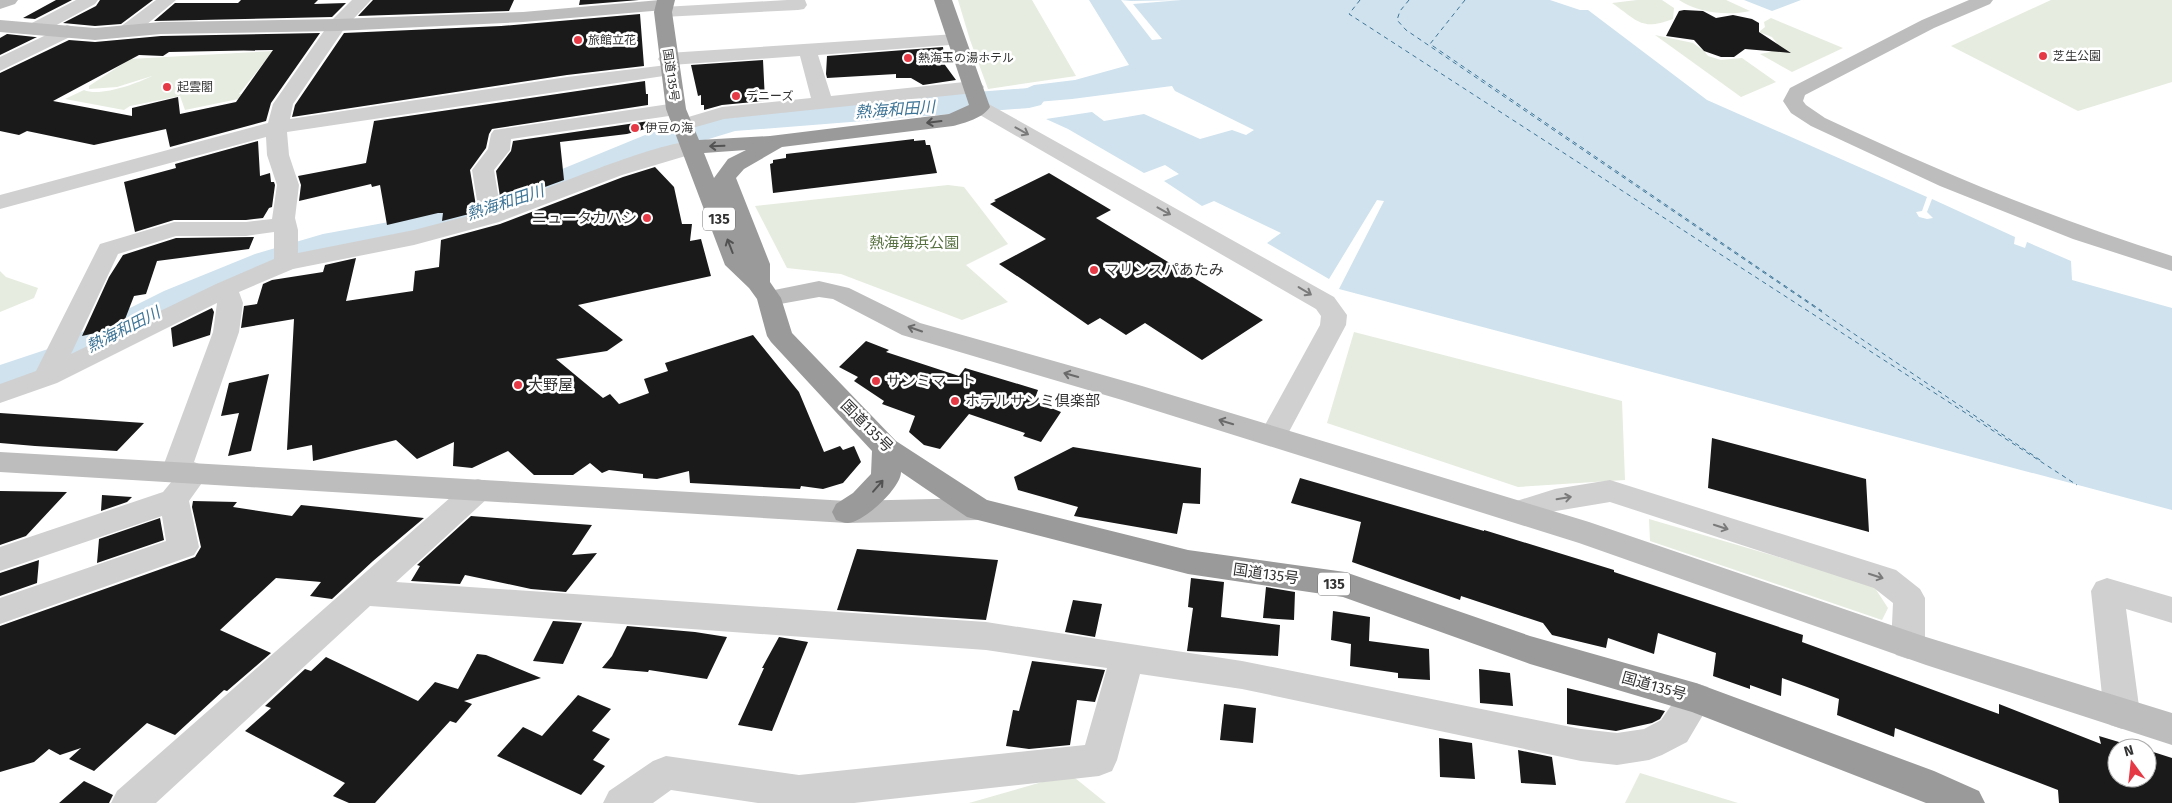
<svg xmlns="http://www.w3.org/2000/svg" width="2172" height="803" viewBox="0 0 2172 803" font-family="'Fira Sans','Noto Sans JP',sans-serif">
<rect width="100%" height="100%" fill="#fff"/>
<path fill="#e6ecdf" d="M958,0H1032L1076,76L988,89L970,40Z
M1637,0H1662L1674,8L1673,19C1641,31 1638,21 1612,3Z
M1679,0H1726L1750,11C1727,16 1699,13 1679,0Z
M2051,0H2172V82L2078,111L1951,46Z
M1771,18L1843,48L1792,72L1760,54L1770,52L1779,46L1772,37L1759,32L1765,27L1764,22Z
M1655,35L1693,43L1704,51L1708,56L1721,60L1742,58L1776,82L1741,97Z
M273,51L239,94L253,96L185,110L180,96L130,106L124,110L65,99L84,90C100,97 136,84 152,76L117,87L89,89V86L130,59Z
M948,185L964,187L1008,244L966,265L1008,302L962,320L841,274L787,268L755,206Z
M0,271L6,277L38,288L34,298L0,312Z
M1354,332L1622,401L1625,480L1518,487L1327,423Z
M1649,519L1873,585L1888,608L1882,620L1650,541Z
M1640,773L1738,803H1625Z
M1070,774L1106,803H969Z"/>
<path fill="#cfe2ee" d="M1089,0H1550L1580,10H1588L1707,100L1927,197L1922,211L1916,212L1919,217L1927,219L1933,218L1927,212L1932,199L2015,237L2014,244L2025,248L2027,242L2071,261L2072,280L2172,308V510L1339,289L1384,201L1377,200L1329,279L1267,243L1281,233L1214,201L1202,206L1164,181L1179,174L1165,165L1144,173L1068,129L1046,119L1092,112L1104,121L1144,114L1200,139L1232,130L1246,135L1254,130L1175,91L1172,86L1072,99L1001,105L997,94L1025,89L1034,85L1075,80L1129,65Z
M1744,0H1801L1772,11Z"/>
<path fill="#fff" d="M1121,0L1131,1L1182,0L1133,4L1162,39L1152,40Z"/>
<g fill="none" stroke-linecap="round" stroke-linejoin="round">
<path fill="#cfe2ee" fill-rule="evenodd" d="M1029,88L1041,91L1046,98L1041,105L1029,108L735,131L676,149L530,209L441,235L330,257L283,272L194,309L80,369L0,396V365L48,349L164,291L255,254L323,234L422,216L504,193L650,133L720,114L732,111Z"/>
<path stroke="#3f7597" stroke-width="1" stroke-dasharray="4.5 4" stroke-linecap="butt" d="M1360,0L1349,14L2077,485
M1409,0L1400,11L1397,20L1406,30L2043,462
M1465,0L1430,44L1822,311"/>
</g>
<path fill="#1a1a1a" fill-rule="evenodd" d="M56,0H72L35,19L23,18Z
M100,0H153L121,24L95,26L63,23L96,6Z
M241,0H318L314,4L346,3L332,17L154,21L175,3H238Z
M373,0H514L509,11L358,16Z
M580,0H639L579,5Z
M1684,10L1703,11L1716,18L1733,15L1752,19L1759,23V32L1791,53L1745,49L1734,57H1721L1704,51L1694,40L1666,36L1679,11Z
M640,14L644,66L567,75L292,117L295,105L344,33L501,26Z
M320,33L271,103L266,121L170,147L166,129L94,145L27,131L19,135L0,131V73L69,40L95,42L161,36ZM273,50L236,102L180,114L178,97L132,108V116L53,101L139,55L163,56L169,52Z
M7,34L35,37H37L0,55V38Z
M943,47L945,65L956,80L923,85L911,78H896V74L827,78L826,74L827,56Z
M763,60L765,101L722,105L704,110V105H701V95L698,96L691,65Z
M645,81L646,94H648V105L492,129L489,134L486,148L470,170L477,212L442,221L443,213H438L387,225L380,185L372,187L371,184L299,201L301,185L298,176L366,163L374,121Z
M649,121V128L627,134L560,142L564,180L501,203L496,171L511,151L513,141Z
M914,139V141L925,140L926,145H930L937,173L773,193L770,164L773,163V160L786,158V154Z
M258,141L260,176L270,173L271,182H274L275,185L272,207L269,208L263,218L246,220H174L135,232L124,182L176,168L175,164Z
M655,167L674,187L682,224H692L690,241L701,239L711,276L578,305L623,340L607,351L556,359L603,398L610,394L619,404L649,393L644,379L668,371L665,363L753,335L799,392L824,452L840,446L843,450L854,446L861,462L843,483L823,489L801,486L800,489L690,483L689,471L657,479L643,478V474L609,470L602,473L590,463L573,475H534L508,451L472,468L453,466L454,442L417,459L396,440L313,461L312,445L287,450L294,319L241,328L244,306L257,304L263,284L272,280L323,272L325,265L356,258L346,301L413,291L415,271L439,267L441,240L500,224L623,177Z
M1049,173L1111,210L1096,218L1263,320L1202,360L1145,323L1126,335L1100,318L1088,325L1029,284L999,264L1046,239L990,204L996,201L994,200Z
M254,237L249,249L157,261L146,294L134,296L122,327L82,336L109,277L123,255L176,238Z
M212,308L214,312L210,335L173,347L171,328Z
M866,341L889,350L886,352L959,376L965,368L1038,390L1034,401L1061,412L1041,442L1023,436L1025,433L969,414L940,449L924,445L909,432L915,416L882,404L884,401L854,381L858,377L839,367Z
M269,374L251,451L228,456L239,413L221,416L229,383Z
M0,413L144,423L117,451L35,446L0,443Z
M1712,438L1866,479L1869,532L1708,488Z
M1073,447L1201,468L1200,504L1183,503L1177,534L1074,516L1078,507L1018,490L1014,477Z
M1300,478L1484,531V530L1614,570V572L1803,635L1802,642L1999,714V704L2101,744L2099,736L2139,748H2117V778H2147V750L2172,758V803H2059L2058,790L1895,728L1894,737L1837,715L1839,699L1807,687L1782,678L1781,696L1750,685V689L1713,676L1716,653L1658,633L1654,654L1608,638L1606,648L1552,635L1543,623L1461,596L1460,600L1352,562L1361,522L1291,503Z
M0,491L67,492L26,536L0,545Z
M102,495L132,497L127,502L101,511Z
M193,501L237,502L233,507L292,516L301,505L424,518L373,561L332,599L310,596L321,582L276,578L220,630L271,653L227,691L224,690L175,735L147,723L94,771L69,759L81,748L60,755L49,749L34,762L0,772V626L195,557L201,547L192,507Z
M471,516L592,525L572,555L597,553L566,592L531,589L465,575L460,584L411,581L420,566L417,565Z
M160,518L164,540L97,563L99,539Z
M857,549L998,560L986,620L837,610Z
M39,560L37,583L0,596V573Z
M1191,578L1224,582L1221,617L1280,625L1278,656L1187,651L1193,608L1188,607Z
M1266,587L1295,592L1294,620L1263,618Z
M1073,600L1102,604L1095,637L1065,632Z
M1333,611L1370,617L1369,641L1429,649L1430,680L1398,678V673L1350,666L1351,644L1331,640Z
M553,621L582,623L563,664L533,661Z
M627,626L695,632L727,637L707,679L649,670L648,672L602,668L612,656Z
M779,637L808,642L772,731L738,725L764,668H762Z
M477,654L486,655L541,678L464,701L472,704L456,723L450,721L375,803H349L333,796L345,783L245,731L271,708L265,706L305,669L311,671L326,657L418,701L435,682L458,689Z
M1032,661L1105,670L1095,702L1077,700L1070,745L1029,749L1006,746L1013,710L1019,711Z
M1479,669L1510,673L1513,706L1480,703Z
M1567,688L1665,711L1660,719L1652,723L1616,731L1567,724Z
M578,695L611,709L592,731L610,739L593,760L605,766L581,795L497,756L523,727L542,736Z
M1224,704L1256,708L1253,743L1220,740Z
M1439,738L1472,743L1475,779L1440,777Z
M1518,750L1552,757L1556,785L1521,783Z
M84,781L113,795L109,803H59Z"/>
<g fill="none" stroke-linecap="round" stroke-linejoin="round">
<path fill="#d0d0d0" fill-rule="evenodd" d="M76,0H98L95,4L42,33L35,35L28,33L26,29L28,25Z
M156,0H176L134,35L127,37L120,35L118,31L120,27Z
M352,0H371L344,29L293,104L290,119L567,77L667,65L661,63L658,59L661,55L668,53L956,34L963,36L965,40L963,44L818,55L831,96L974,81L981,83L984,87L981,91L974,93L724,119L682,131L675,129L672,125L675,121L722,107L811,98L800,56L671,65L677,66L680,70L677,74L287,132L289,155L299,185L295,218L298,230V253L414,230L479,213L472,170L488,149L491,134L494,130L676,103L683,105L686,109L683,113L676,115L511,139L510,150L494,170L500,206C536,194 670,135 699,142L702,147L699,152L622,175L499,222L414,245L293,269L239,292L243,303L239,332L194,462L204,466L209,473L189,501L199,547L194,555L0,624V598L166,541L162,516L0,571V547L163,492L172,481L166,479L161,472L213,332L217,303L57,383L0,403V384L36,371L100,244L174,222H246L272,219L277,185L267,155L266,137L0,209V195L268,123L273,104L331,21ZM274,232V259L216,284L71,354L118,254L176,236H246Z
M787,0H805L807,5L804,9L798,10L663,17L657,16L654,12L657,8L663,7Z
M67,25L74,27L76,31L74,35L0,71V57Z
M980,101L987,103L1334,297L1347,315L1346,325L1283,443L1273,446L1263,443L1259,436L1320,325L1321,316L1316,309L973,111L970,107L973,103Z
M478,479L488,482L493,490L488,498L396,582L986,622L1242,661L1581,729L1617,733L1644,729L1661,720L1684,687L1696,683L1708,687L1713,698L1687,742L1662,755L1649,760L1617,765L1581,761L1242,689L1140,674L1117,760L1112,771L1099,776L854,803H758L671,790L653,803H603L609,791L653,761L666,756L799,775L1085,745L1107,668L986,650L370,606L156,803H111L117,791L468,482Z
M1610,480L1896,570L1920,589L1925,598V645L1920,655L1908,659L1896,655L1891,645L1893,603L1874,588L1610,502L1556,511L1518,523L1507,520L1503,512L1507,504L1555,489Z
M2107,578L2172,597V623L2126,609L2140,714L2134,725L2122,729L2110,725L2104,714L2091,591L2096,582Z"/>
<path fill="#bdbdbd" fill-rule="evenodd" d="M0,0H18L15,4L0,9Z
M660,0L670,1L673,5L670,9L664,10L523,22L337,31L161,34L95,40L0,32V20L95,28L161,22L337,19L523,12Z
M1969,0H1993L1990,4L1934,28L1805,95L1803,101L1806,105L1825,118C1938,171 2053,219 2172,256V271L2073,239L1940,186L1811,126L1791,113L1783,101L1790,88L1922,20Z
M819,281L849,288L920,323L1142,386L1589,522L1926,637L2172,713V745L1926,665L1579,543L1122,400L902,335L833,299L819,297L769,306L760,303L757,298L760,293Z
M0,452L847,501L978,498L989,501L993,509L989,517L978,520L847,523L0,472Z"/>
<path fill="#9a9a9a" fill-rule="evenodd" d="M657,0H675L672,12L686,109L699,140L770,136L949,114L969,105L934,0H952L990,107C983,118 965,123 953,126L782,147L744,169L736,178L770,264V282L781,298L792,333L896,441L987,500L1188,550L1345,572L1530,636L1696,683L1934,771L1979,791L1985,803H1926L1692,712L1530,664L1343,597L1188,574L978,520L967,517L901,472C901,488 864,522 848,523C844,523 840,521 836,520L832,512L836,504L853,493L871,474L872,451L771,342L767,336L757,299L749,288L725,265L666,109L654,12ZM746,150L728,159L714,178L704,153Z"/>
</g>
<defs><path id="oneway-shaft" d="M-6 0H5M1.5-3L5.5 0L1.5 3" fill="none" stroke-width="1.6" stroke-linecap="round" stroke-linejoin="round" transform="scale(1.25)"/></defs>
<g stroke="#525252">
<use href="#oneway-shaft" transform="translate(934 122) rotate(173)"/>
<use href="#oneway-shaft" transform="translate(717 146) rotate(178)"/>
<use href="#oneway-shaft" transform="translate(730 246) rotate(-111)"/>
<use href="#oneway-shaft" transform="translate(878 486) rotate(-49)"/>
</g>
<g stroke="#7a7a7a">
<use href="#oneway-shaft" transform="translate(1022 131) rotate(29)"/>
<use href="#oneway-shaft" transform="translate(1164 211) rotate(29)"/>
<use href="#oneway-shaft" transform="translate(1305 291) rotate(31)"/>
<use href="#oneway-shaft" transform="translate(1564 498) rotate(-9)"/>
<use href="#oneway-shaft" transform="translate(1721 527) rotate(18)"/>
<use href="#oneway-shaft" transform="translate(1876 576) rotate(18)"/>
</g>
<g stroke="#6a6a6a">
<use href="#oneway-shaft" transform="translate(915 329) rotate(-161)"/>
<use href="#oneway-shaft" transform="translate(1071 375) rotate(-164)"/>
<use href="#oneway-shaft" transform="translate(1226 422) rotate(-163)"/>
</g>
<g fill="#e63946" stroke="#fff" stroke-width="2">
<circle cx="578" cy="40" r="5"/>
<circle cx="2043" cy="56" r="5"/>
<circle cx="908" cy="58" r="5"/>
<circle cx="167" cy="87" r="5"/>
<circle cx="736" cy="96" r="5"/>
<circle cx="635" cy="128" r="5"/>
<circle cx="647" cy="218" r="5"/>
<circle cx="1094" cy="270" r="5"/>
<circle cx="876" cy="381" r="5"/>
<circle cx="518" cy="385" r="5"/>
<circle cx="955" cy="401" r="5"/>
</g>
<g text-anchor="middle" stroke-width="5" stroke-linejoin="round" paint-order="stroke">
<g font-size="12" fill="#333" stroke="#fff" text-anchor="start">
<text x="588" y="44">旅館立花</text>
<text x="2053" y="60">芝生公園</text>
<text x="918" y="62">熱海玉の湯ホテル</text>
<text x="177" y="91">起雲閣</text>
<text x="746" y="100">デニーズ</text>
<text x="645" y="132">伊豆の海</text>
</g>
<g font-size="12" fill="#333" stroke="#fff">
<text transform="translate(671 75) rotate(82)" y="4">国道135号</text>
</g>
<g fill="#fff" stroke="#707070" stroke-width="1">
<rect x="703" y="207.5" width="32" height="23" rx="4"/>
<rect x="1318" y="572.5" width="32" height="23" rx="4"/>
</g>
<g font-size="14" font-weight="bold" fill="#333">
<text x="719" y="224">135</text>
<text x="1334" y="589">135</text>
</g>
<g font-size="15" fill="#333" stroke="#fff" text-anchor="start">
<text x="637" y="223" text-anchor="end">ニュータカハシ</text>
<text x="1104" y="275">マリンスパあたみ</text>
<text x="886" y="386">サンミマート</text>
<text x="528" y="390">大野屋</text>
<text x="965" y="406">ホテルサンミ倶楽部</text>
</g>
<g font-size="15" fill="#56703f" stroke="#fff">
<text x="914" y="248">熱海海浜公園</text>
</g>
<g font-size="15" fill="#333" stroke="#fff">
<text transform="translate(867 426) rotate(45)" y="5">国道135号</text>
<text transform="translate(1266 574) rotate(8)" y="5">国道135号</text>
<text transform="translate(1654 686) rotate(16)" y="5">国道135号</text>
</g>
<g font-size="16" font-style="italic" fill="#3f7597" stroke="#fff">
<text transform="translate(895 109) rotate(-4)" y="6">熱海和田川</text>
<text transform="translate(505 202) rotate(-18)" y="6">熱海和田川</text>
<text transform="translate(123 329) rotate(-27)" y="6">熱海和田川</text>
</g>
</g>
<g transform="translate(2132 763) rotate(345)"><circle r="24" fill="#ffffff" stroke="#adadad"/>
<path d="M0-4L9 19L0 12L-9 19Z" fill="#e63946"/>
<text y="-8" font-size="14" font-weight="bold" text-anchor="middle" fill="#333333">N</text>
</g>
</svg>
